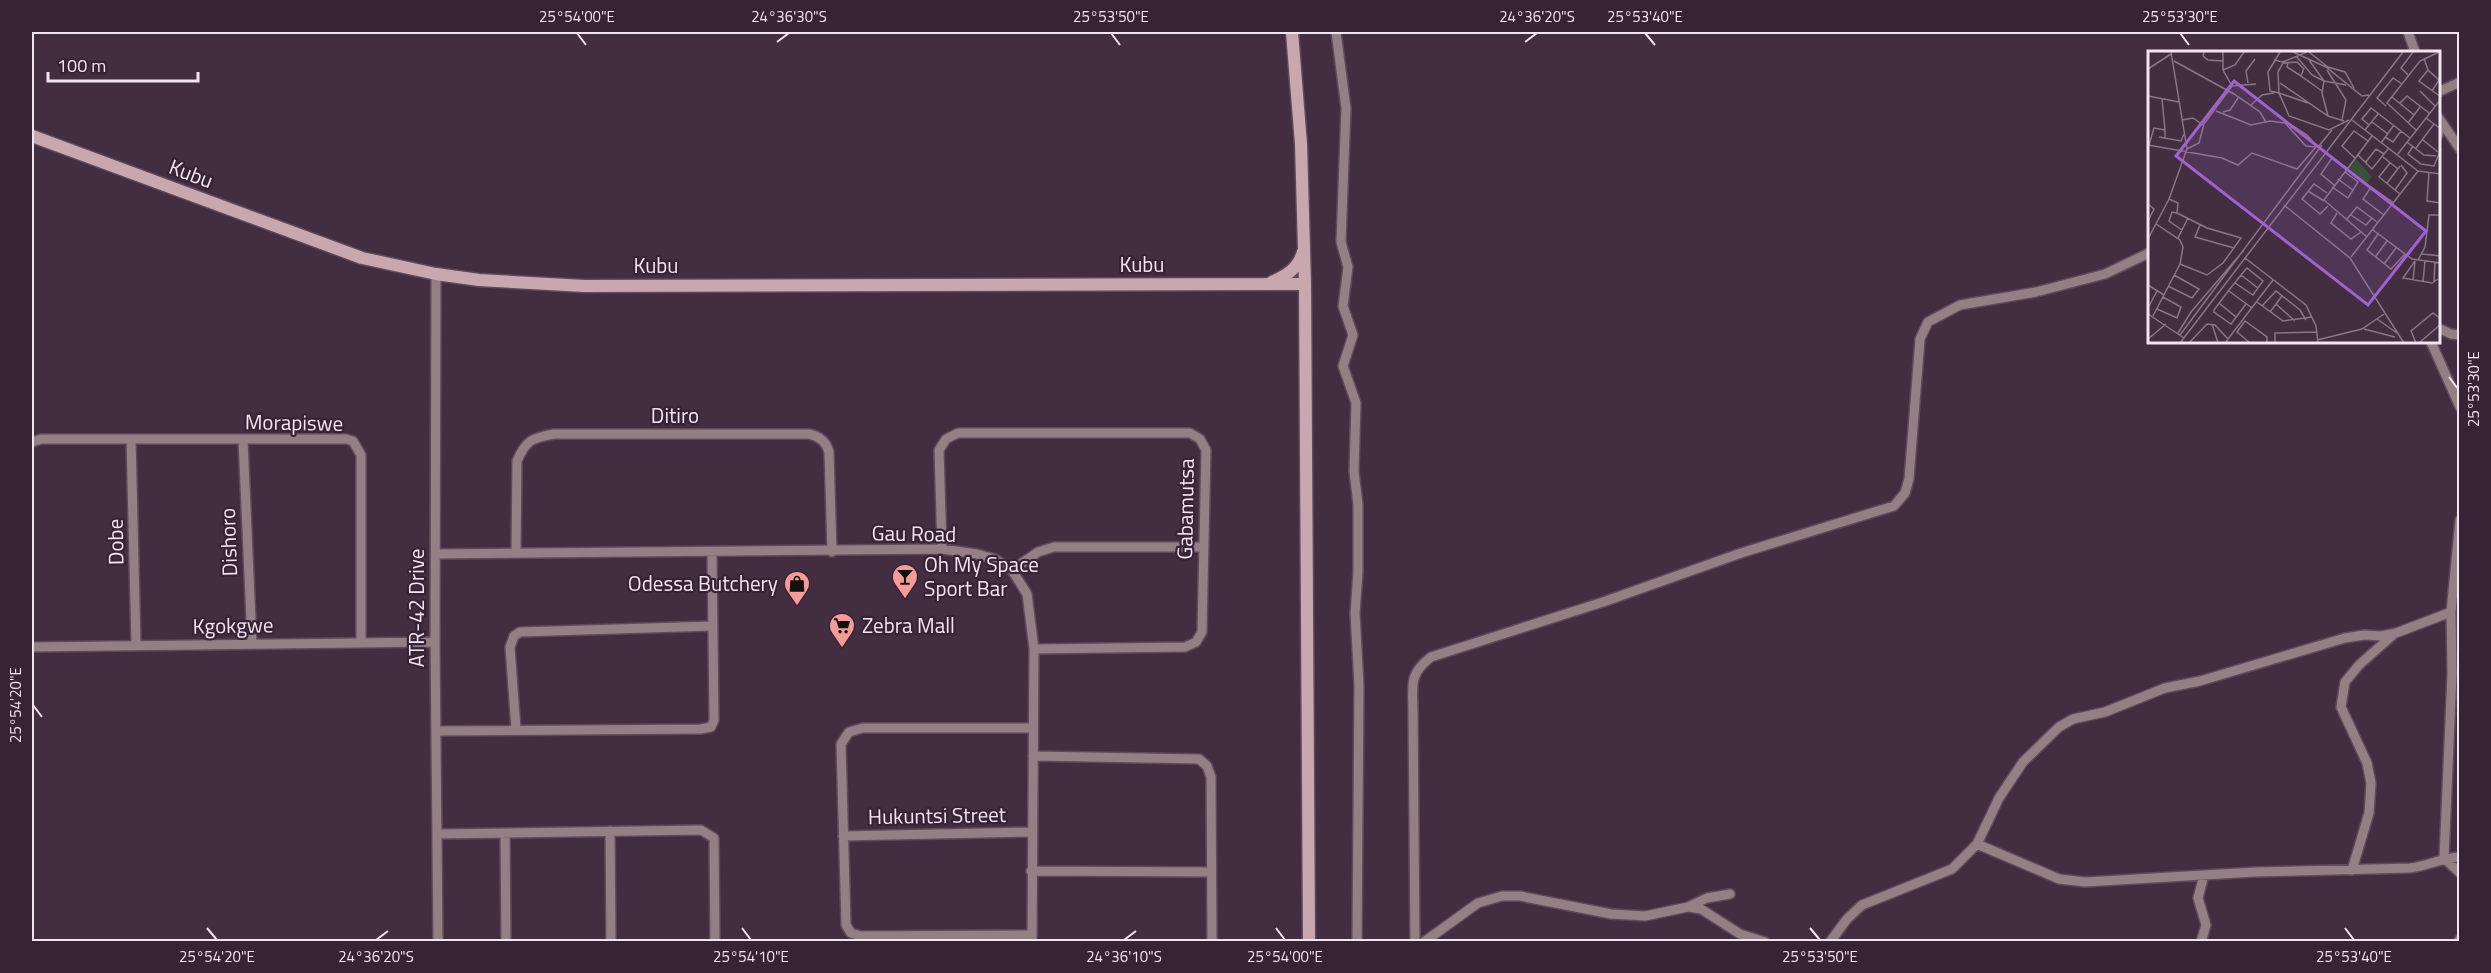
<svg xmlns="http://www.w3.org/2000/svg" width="2491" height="973" viewBox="0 0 2491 973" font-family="'Titillium Web',sans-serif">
<rect width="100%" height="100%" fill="#432d41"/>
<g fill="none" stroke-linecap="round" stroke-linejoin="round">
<defs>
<path id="street" d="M1336,32L1346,108L1341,242L1348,267L1343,306L1353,335L1343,366L1356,403L1354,471L1358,505V572L1355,613L1359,686L1357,942
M2408,32L2415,52
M2438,92L2460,82
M2438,117L2460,149
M2438,135L2441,122
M436,274L435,642L438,942
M2438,328L2451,334L2460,335
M2431,342L2460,407
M131,439L136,645
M243,440L252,643
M32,442L41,439H346L353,441L361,455V642
M2460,520L2451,612L2452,674L2444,858L2460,873
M942,549L939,450L946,439L958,433H1190L1200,439L1206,450L1202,632L1196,642L1185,647L1034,649
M516,553L517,461C526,440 532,438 554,434H809C819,436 826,441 829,452L832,552
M435,554L942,549L977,554L995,559L1012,570L1027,594L1034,649L1032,942
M1012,570L1038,552L1054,547H1204
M32,647L435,642
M516,729L510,647L514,636L520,632L713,626
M436,731L701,729L711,727L714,720L712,552
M1033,756L1199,759L1207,766L1211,777L1212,942
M610,831L611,942
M438,834L701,830L714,838L715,942
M505,834L506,942
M843,836L1031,832
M1977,844L2059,879L2085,882L2255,872L2410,868C2427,866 2442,858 2460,857
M2352,870L2369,813L2371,783L2367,763L2341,707L2345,682L2359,665L2394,634
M1031,871L1211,872
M1688,907L1707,898L1730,894
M1032,935L861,936L851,933L846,925L841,744L849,732L863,728H1033
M1415,942L1413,712C1413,685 1408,675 1431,657L1603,602L1741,553L1894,506L1905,493L1909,479L1920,339L1928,322L1960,305L2036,292L2105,274L2149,253
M1424,942L1478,903L1502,896H1520L1611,914L1645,916L1688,907L1701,909L1740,934L1765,942
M1830,942L1847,919L1862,905L1952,869L1977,844L1999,798L2023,762L2059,727L2073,719L2105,712L2165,688L2200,681L2345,638L2364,635L2381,636L2396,633L2451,612
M2201,942L2206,925L2198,898L2204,875
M2458,942L2460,939"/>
<path id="secondary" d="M1292,32L1301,144L1305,284L1309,942
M32,136L362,258L436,274L479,280L584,286L1305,284
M1272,282C1287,275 1298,269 1303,252"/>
</defs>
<use href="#street" stroke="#5f4a5d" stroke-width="12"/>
<use href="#secondary" stroke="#5f4a5d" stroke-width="15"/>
<use href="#street" stroke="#947f84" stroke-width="9"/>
<use href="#secondary" stroke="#c9a7af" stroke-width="12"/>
</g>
<path fill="none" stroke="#f3e4f1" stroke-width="2" d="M577,33L586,45M1111,33L1120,45M1645,33L1655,45M2180,33L2189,45M777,42L789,33M1525,42L1537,33M2449,377L2458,389M33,705L42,717M207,928L217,940M742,928L751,940M1276,928L1285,940M1810,928L1820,940M2345,928L2354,940M376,940L388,931M1124,940L1136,931"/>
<defs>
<symbol id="bar-pin" viewBox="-11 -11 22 30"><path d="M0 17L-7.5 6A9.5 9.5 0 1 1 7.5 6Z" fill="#f59b98" stroke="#382336"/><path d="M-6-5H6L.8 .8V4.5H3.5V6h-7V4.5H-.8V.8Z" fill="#111"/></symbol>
<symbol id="shop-pin" viewBox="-11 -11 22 30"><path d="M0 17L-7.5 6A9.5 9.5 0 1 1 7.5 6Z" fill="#f59b98" stroke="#382336"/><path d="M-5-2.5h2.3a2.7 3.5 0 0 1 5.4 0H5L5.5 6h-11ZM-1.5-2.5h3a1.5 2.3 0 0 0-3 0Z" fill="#111"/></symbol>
<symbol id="supermarket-pin" viewBox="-11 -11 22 30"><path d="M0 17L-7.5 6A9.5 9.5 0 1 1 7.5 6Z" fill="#f59b98" stroke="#382336"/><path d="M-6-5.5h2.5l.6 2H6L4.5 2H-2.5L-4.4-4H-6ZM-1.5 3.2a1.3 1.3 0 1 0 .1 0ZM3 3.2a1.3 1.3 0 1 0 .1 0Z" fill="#111"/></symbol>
</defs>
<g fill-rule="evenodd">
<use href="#bar-pin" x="890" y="562" width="30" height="40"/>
<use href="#shop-pin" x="782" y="569" width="30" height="40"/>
<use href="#supermarket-pin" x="827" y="611" width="30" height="40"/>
</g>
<g text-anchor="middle" stroke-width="4.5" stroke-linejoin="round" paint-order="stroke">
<g font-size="21" fill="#f3e4f1" stroke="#382336">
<text transform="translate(191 174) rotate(21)" y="7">Kubu</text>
<text x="1142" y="272">Kubu</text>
<text x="656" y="273">Kubu</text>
<text x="675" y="423">Ditiro</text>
<text transform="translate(294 423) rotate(1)" y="7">Morapiswe</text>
<text transform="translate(1186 509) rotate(-89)" y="7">Gabamutsa</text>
<text transform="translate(914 534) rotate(1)" y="7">Gau Road</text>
<text transform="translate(116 542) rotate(-91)" y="7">Dobe</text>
<text transform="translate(229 542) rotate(-92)" y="7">Dishoro</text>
<text transform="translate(417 608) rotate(-90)" y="7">ATR-42 Drive</text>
<text transform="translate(233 626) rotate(-1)" y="7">Kgokgwe</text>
<text transform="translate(937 816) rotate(-1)" y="7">Hukuntsi Street</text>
</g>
<g font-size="21" fill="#f3e4f1" stroke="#382336" text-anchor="start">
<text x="924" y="572">Oh My Space<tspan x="924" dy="24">Sport Bar</tspan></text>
<text x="778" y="591" text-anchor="end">Odessa Butchery</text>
<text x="862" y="633">Zebra Mall</text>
</g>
</g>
<g transform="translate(2148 51)">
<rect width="292" height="292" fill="#432d41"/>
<path d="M208,108L224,126L219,132L201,117Z" fill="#375239"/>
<path fill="none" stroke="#897687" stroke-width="1.5" d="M56,1L55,5L60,9L75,10M75,1V19L84,35M132,1L120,21L122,40L131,42L141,65L181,79L201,69M145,1L178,16L214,45L221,44M161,1L181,17M148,5L164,24L176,30L174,42L180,65M276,7L280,19L291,29L284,40M126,9L135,11L159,1M161,9L176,30L198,34M26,10L86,43L112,61L118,71M140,12L139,16L153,25M180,16L197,21L206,37M155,17L149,11L135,12L130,21L131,42L160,52M156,17L153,25L174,40M0,18L23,3M75,19L87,14L96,1M179,19L198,49L194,69M280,19L271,30L293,46M260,24L253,17L265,1M100,32L98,20L107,8M132,32L180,65L196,70M272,40L287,55M0,45L31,51M244,46L266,64M14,48L17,79M252,52L259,45L281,62M103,54L114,44L126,42M238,55L229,47L245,27L254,33M68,60L103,74L122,70L137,72L158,95L168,96M75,61L82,59L90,47M278,67L293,78M34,69L45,67L55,74M204,69L270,120L293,123M224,71L240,83M260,72L272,56M221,74L214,68L223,57L262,87M142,78L145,75L159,84L170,96L184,79M217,79L230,63M268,79L239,52L272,10L291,1M11,86L33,90L36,83M237,86L245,91L253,80M275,89L290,101M259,91L276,104L288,105M233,92L246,74M0,94L74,107L90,114L104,102L149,118L168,96M1,94L6,77L17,79V87M265,95L260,103L273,113L286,115L293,98M268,97L286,73M39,98L51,92L56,73L84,35L108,33M210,104L224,118L236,103M249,104L293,48M235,106L250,118M207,107L194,95L206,80L220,90M217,112L228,98L236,103L241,97M242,112L231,126L252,143M281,122L279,150L293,152M190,128L205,139M239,132L252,115M186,134L173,123L184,107L199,117M184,136L200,147L210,131L197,121M247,139L259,122L253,114M160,140L176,150M179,142L166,133L154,148L172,163L180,155M21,148L30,152L29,162M0,153L6,158L0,170M136,154L202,207L256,292M29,162L59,177L93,187L75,212L59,224L32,213M29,162L24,161L21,170L34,179M189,162L183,172L203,188L213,181M203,164L218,174L224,167M236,164L215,148L223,136L246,152M198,169L209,156L229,171M52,174L47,186L86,197M225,179L264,208L293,212M230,183L219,199L243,218L257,203M219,186L176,149L224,85M30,187L40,167M0,188L21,148L39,98L23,1M274,203L293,205M228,205L239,190M203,206L270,120M97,207L158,254L168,275L170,292M270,209L277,196L281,164H293M267,210L255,227L284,232L290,228M236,213L248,197M93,224L110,237M265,230L267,210M286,230L287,211M275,231L277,210M87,232L105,244L115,230L99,217L98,218L81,239L66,259V261L83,273L98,253M0,234L16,244M20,235L44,247L51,238L26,224M81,240L104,257M109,251L135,270L164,266M71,252L88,266M128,253L147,270M114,255L128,240L152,259L158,269M0,257L9,240M9,258L29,267L33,256L15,246M122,261L134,245M0,263L36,287M5,265L32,213L35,196L32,189L8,173M229,268L249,282M64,273L70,292M216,278L247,286M30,282L43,261L96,199M32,284L174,94M0,288L18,273M169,289L214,278L236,263M32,292L255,1M41,292L59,273L67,274L80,288M77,292L125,229M102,292L89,281L97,270L119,286V292M127,292V282L169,281M268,292L263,280L285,262L293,268M271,292L293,273"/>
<path fill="#9f63ce" fill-opacity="0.15" stroke="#9f63ce" stroke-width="3" d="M86,30L278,180L220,254L28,105Z"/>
<rect width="292" height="292" fill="none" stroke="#f3e4f1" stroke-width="3"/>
</g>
<rect width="2491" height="973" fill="none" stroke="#382336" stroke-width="66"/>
<path d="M48 72v9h150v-9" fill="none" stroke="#f3e4f1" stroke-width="3"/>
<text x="57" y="72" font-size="18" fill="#f3e4f1" stroke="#382336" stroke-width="4.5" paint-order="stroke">100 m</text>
<rect x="33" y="33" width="2425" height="907" fill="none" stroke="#f3e4f1" stroke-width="2"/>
<g font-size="15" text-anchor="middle" fill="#f3e4f1">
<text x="577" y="22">25°54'00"E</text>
<text x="789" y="22">24°36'30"S</text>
<text x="1111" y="22">25°53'50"E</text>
<text x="1537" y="22">24°36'20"S</text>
<text x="1645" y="22">25°53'40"E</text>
<text x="2180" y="22">25°53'30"E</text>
<text transform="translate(2474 389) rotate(-90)" y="5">25°53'30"E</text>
<text transform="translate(16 705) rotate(-90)" y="5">25°54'20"E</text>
<text x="217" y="962">25°54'20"E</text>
<text x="376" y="962">24°36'20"S</text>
<text x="751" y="962">25°54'10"E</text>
<text x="1124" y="962">24°36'10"S</text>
<text x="1285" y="962">25°54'00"E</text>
<text x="1820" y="962">25°53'50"E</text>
<text x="2354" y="962">25°53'40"E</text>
</g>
</svg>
